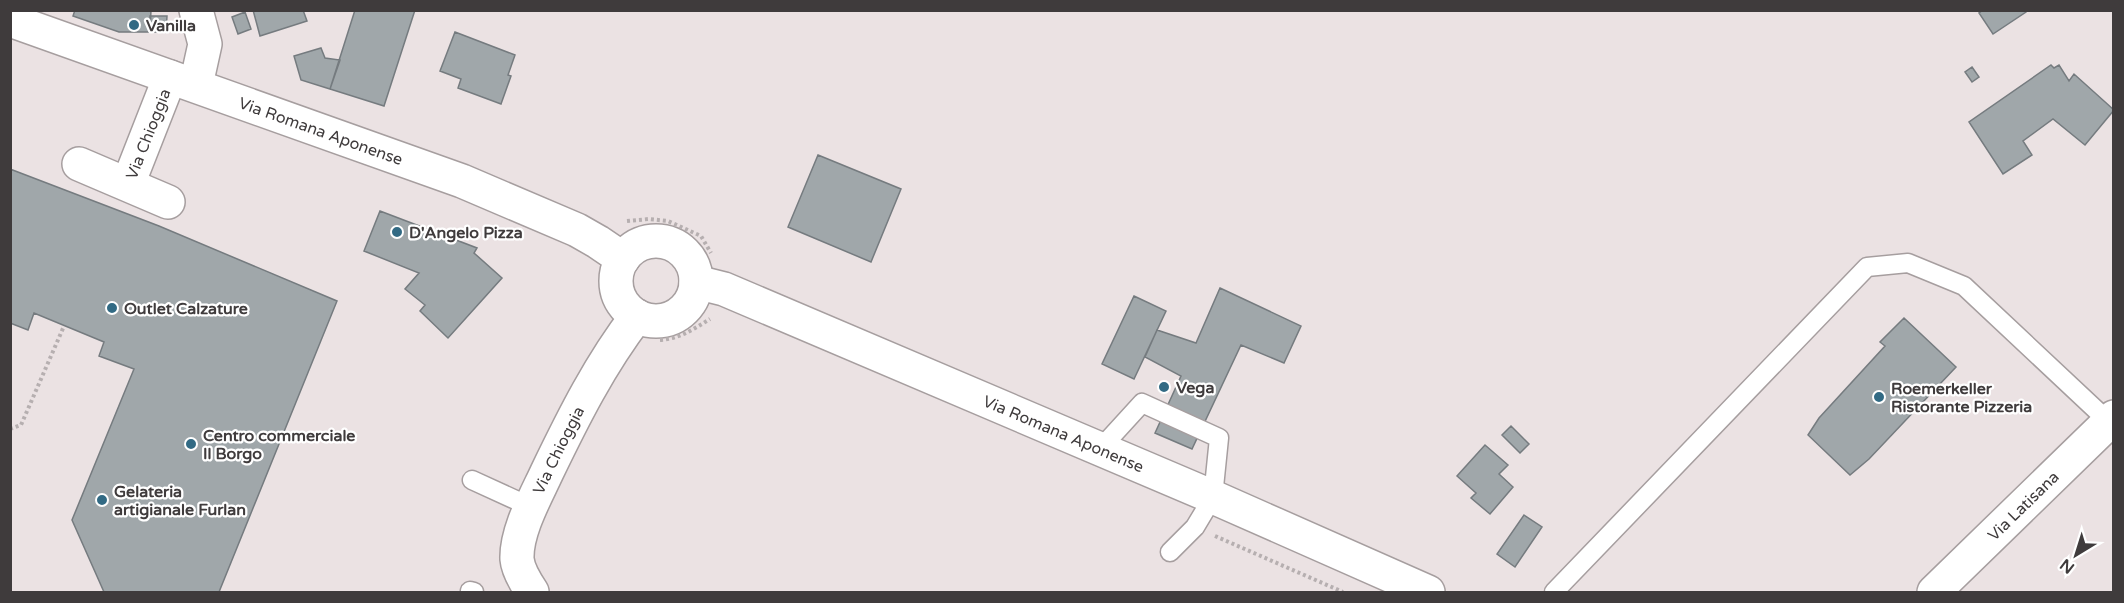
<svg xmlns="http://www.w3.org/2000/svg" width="2124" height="603" viewBox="0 0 2124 603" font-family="'Varela Round',sans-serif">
<rect width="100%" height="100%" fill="#ebe2e3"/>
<path fill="#a0a7aa" stroke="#757b7f" stroke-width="1.5" d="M75,10H151L150,32H119L73,16Z
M253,10H303L307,21L260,36Z
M355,10H415L384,106L330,89Z
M1983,10H2025L2026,12L1993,34L1979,13Z
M245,12L251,29L238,34L232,17Z
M150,16H167L166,32H150Z
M455,32L515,55L508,75L511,76L501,104L458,88L461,79L440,71Z
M321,48L325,58L340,60L330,89L301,80L294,56Z
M2051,65L2054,68L2059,65L2069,81L2074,74L2114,110L2085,145L2053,119L2023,141L2032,155L2003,174L1969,122Z
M1972,67L1979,77L1972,82L1965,72Z
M818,155L901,189L871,262L788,227Z
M10,169L159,226L337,301L219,592H104L72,520L134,369L99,356L104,342L34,313L28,330L10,323Z
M380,211L477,248L474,253L502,278L448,338L420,311L425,305L405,289L419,273L364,251Z
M1220,288L1301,326L1284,363L1241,345L1192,449L1155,433L1181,376L1145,357L1157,330L1196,343Z
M1134,296L1166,311L1134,379L1102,364Z
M1904,318L1956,367L1869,459L1850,475L1808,435L1819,418L1885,346L1880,342Z
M1511,426L1529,444L1520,453L1502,435Z
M1485,445L1508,465L1499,474L1513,487L1490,514L1471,498L1476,493L1457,476Z
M1524,515L1542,527L1515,567L1497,554Z"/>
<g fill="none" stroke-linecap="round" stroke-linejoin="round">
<defs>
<path id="lane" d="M1100,449L1142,403L1219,438L1213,497L1195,527L1170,552
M472,480L531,507
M470,591L474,592
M1554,592L1867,267L1908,263L1964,286L2109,422"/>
<g id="street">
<path d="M196,85L205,44L196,10"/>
<path d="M79,164L168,202"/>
<path id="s1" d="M128,184L170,77"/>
</g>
<g id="secondary">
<path id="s2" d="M10,20L462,181L577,230L598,242L623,259"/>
<circle cx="656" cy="281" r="40"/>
<path id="s3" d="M696,282L724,289L1213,497L1428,592"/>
<path id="s4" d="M532,592C526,583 518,570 517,559C516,531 536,496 547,472C573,418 600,364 637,316"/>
<path id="s5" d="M1934,592L2114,417"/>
</g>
</defs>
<use href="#lane" stroke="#a69e9f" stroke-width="21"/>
<use href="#street" stroke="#a69e9f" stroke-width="36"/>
<use href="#secondary" stroke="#a69e9f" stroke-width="36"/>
<path stroke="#b6afb0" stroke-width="4" stroke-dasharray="3 3" stroke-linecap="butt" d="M627,221L649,219L668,221L701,236L711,253
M660,340C679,339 694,329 710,319
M10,429L21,425L64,326
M1215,536L1343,592"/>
<use href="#lane" stroke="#fff" stroke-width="18"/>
<use href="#street" stroke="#fff" stroke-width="33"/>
<use href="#secondary" stroke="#fff" stroke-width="33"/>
</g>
<g fill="#326a84" stroke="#fff" stroke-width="2">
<circle cx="134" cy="25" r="6"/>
<circle cx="397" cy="232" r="6"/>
<circle cx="112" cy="308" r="6"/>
<circle cx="1164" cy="387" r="6"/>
<circle cx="1879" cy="397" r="6"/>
<circle cx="191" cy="444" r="6"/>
<circle cx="102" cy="500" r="6"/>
</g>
<g text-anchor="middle" stroke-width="4.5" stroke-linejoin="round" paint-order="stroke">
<g font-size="16" font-weight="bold" fill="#3f3b3c" stroke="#fff" text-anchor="start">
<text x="146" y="31">Vanilla</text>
<text x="409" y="238">D'Angelo Pizza</text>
<text x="124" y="314">Outlet Calzature</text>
<text x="1176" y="393">Vega</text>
<text x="1891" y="394">Roemerkeller<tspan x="1891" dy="18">Ristorante Pizzeria</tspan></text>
<text x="203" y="441">Centro commerciale<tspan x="203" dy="18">Il Borgo</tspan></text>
<text x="114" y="497">Gelateria<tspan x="114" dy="18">artigianale Furlan</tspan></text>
</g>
<g font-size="16" fill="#3f3b3c" stroke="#fff">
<text dy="6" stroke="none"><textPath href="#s2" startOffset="330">Via Romana Aponense</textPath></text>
<text dy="6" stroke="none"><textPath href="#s1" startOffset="54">Via Chioggia</textPath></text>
<text dy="6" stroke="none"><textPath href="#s3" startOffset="398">Via Romana Aponense</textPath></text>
<text dy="6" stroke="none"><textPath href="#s4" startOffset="154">Via Chioggia</textPath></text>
<text dy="6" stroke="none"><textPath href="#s5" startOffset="124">Via Latisana</textPath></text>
</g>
</g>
<rect width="2124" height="603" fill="none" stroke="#3f3b3c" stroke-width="24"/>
<g transform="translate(2076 555) rotate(218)" stroke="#ffffff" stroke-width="4.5" paint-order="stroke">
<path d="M0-4.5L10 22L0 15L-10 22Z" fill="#3f3b3c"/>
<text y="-9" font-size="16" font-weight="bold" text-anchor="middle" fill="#3f3b3c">N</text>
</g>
</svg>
